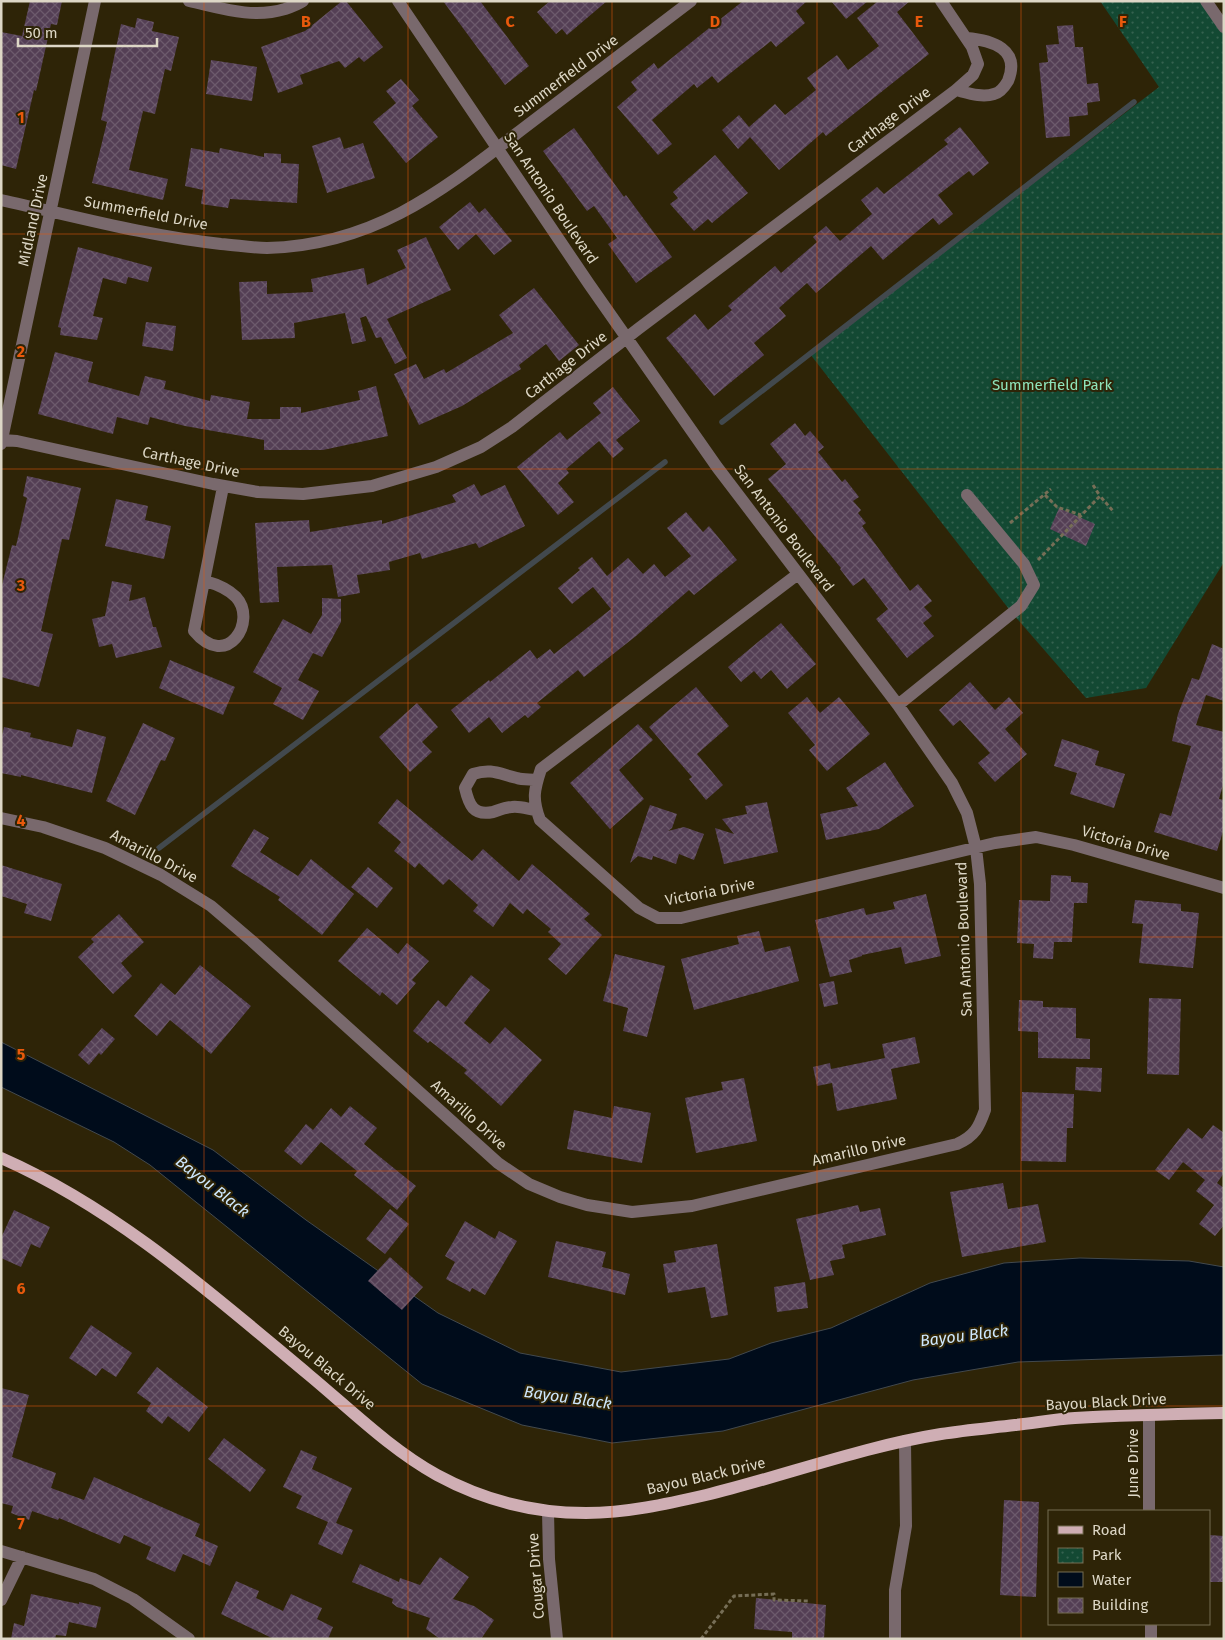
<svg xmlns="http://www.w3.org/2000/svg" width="1225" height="1640" viewBox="0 0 1225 1640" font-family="'Fira Sans',sans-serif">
<defs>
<pattern id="park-dots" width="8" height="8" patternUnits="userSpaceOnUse" patternTransform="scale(1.25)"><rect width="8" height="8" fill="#134933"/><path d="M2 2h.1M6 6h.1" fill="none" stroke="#35624f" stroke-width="1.8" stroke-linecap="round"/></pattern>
<pattern id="building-cross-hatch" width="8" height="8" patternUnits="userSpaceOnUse" patternTransform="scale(1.25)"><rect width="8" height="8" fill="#543f55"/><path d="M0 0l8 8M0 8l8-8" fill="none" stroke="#6c5a6c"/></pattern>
</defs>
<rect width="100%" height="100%" fill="#2e2407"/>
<path fill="url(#park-dots)" d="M1100,1H1206L1224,27V562L1146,688L1086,698L1012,613L810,354L1159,87Z"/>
<path fill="#000c1b" stroke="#42494e" d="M1,1042L213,1150L306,1220L438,1313L520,1353L621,1372L729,1359L771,1343L831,1328L930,1283L1004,1263L1080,1258L1189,1261L1224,1267V1355L1018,1362L913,1380L723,1431L612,1443L522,1425L422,1384L150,1165L114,1142L1,1087Z"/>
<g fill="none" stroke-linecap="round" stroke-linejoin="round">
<path stroke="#42494e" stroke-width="5.5" d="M722,422L1134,102
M159,848L665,462"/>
</g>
<path fill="url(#building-cross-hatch)" d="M30,1H62L57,25L51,24L36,91L34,90L16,169L1,165V32L22,36Z
M342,1H346L383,47L364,62L359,57L345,68L339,61L300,75L303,84L278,93L261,47L305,31Z
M443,1H480L529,66L505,85Z
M550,1H607L567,35L562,29L556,34L537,12Z
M743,1H807L796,11L805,23L776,47L771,41L718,83L712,76L697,88L694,84L652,120L672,144L658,155L617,107L637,90L631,82L654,63L658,69Z
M831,1H868L846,19Z
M878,1H910L897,12L929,54L826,136L823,132L779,170L750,137L738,149L722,130L739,115L749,127L775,104L785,115L816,90L807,78L837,55L848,70L879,46L857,18Z
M137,18L154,22L152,31L179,37L171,71L165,69L155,114L143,111L129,170L168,179L163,200L92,183L107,122L101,120L121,24L135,28Z
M1073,25L1075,47H1083L1087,84L1098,83L1100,101L1087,103L1088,115L1069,117L1070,136L1046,138L1039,63L1048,62L1046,45L1059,44L1057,26Z
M211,60L257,67L252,101L206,94Z
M401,79L419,100L412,106L438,137L406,163L373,122L396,103L386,91Z
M960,127L989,163L973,176L969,171L938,195L953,214L939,225L933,218L883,260L871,246L816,293L807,283L779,308L786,316L754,343L764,355L714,396L666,338L695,314L708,330L732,310L728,306L775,266L781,273L817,242L813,237L826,226L840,241L872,214L861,200L877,187L884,194L948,144L944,140Z
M574,128L624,197L626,195L672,257L636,283L608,244L617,238L594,206L587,211L543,151Z
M340,137L344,149L363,143L375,178L327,193L312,146Z
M191,148L219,153L220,148L264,157V153L281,154V163L299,164L297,203L230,199L228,208L201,204L203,190L185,186Z
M715,155L748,193L712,223L708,219L694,231L670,204L678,198L673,192Z
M470,202L479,213L485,208L512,241L494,255L476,234L458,250L439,227Z
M426,237L451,290L387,319L407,358L395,364L381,337L376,338L366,316L360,318L366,341L352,344L345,313L294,323L295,338L242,340L239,282L267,281V294L313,292L311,279L364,268L367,285L406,268L397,250Z
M78,247L152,267L148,282L128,277L126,284L103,278L93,316L103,318L97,340L60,335L61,328L58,327Z
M534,288L579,345L559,361L546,344L519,365L521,369L462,406L419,425L394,374L416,364L424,379L444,369L446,373L513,333L499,315Z
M146,322L176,326L173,351L142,346Z
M55,352L93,362L88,382L139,396L145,376L166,381L164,389L210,401L211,395L250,402L247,419H280V407H301V413L360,400L358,391L376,386L388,436L323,450H264V440L185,426L150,417L148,425L117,417L113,434L38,414Z
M613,387L640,421L616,440L624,449L613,458L599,441L566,469L569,473L558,483L574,502L558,515L517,467L560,432L567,440L601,413L593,403Z
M795,423L805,436L810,431L824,447L818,452L842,482L845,479L859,497L853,501L861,510L858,513L866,523L862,526L910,591L918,584L932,601L924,607L932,616L923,623L934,636L907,658L876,619L888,609L864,578L853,586L840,569L841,568L768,479L786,464L770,444Z
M27,476L81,488L69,540L62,539L41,631L53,634L39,687L1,677V589L12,545L16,546L27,498L23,496Z
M474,484L481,496L505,485L525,526L479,548L476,543L422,559L420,553L389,562L390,570L357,575L360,593L338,597L332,565L277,567L279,602L260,603L255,523L309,520L310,532L382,520V524L456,502L452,495Z
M116,499L148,506L145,520L171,526L164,559L105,546Z
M1059,508L1095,524L1086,546L1050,529Z
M686,512L703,532L709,526L737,560L694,595L689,590L636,636L584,677L578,670L537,703L541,707L528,718L525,715L502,733L489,717L469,733L451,710L489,680L490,682L530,650L537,659L550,649L554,654L611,609L593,587L572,604L558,588L580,570L578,568L592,557L607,576L628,558L643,574L654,564L665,577L691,556L667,528Z
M112,581L132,585L129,601L145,597L153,627H156L162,647L116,658L112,644L99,647L92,619L105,616Z
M322,598L341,599V622L322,657L313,653L298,680L319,691L303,720L273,704L282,688L253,672L283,619L311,634L322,615Z
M781,623L816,664L787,689L771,670L761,679L754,671L741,682L728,667Z
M1212,644L1224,649V701L1206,695L1196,725L1224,732V782L1219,799L1224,800V828L1217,851L1154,832L1160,813L1171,816L1191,746L1172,741L1178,714L1192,678L1199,680Z
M170,660L235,687L223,715L159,688Z
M970,682L995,710L1009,697L1023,713L1005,729L1027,754L995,782L978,763L990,753L960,720L953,726L939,710Z
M696,687L729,726L697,754L723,785L706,800L689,779L692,777L649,727Z
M807,697L820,713L839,697L870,734L827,771L809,750L815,745L788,713Z
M417,703L438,727L422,742L432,752L410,772L379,737Z
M143,723L175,738L165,761L161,760L135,815L106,801Z
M638,724L653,740L619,770L644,799L610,829L570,783Z
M4,727L31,733L30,737L72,747L77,729L106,737L92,793L21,775V777L1,773V739Z
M1062,739L1099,751L1095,765L1125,774L1114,808L1070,794L1077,773L1054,766Z
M885,762L914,806L879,829L826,840L820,814L858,806L846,788Z
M397,799L472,861L483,849L519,881L532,864L590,914L584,919L602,935L566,975L548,959L561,944L548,932L551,929L527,909L523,914L510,903L493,927L473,911L478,905L449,879L443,885L419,863L415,868L394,851L401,842L378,823Z
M767,802L778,852L724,864L715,828L734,834L722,819L747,814L745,806Z
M650,805L677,814L672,828L668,831L684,827L704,834L694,860L679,854L676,864L653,856L652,860L638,856L630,863Z
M254,829L269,838L260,852L298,876L311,859L354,894L322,935L278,900L280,897L231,866Z
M1,865L62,884L51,921L24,913L27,904L1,896Z
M368,867L393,888L377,908L351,887Z
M1051,875L1071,876V882L1088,883L1087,903H1074L1072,942H1054L1053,959L1033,958L1034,944L1017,943L1019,900L1050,901Z
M926,894L941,956L905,964L901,947L862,955V956L849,960L852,972L830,977L815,920L864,908L866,915L895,909L893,902Z
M1135,900L1181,904V911L1199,913L1193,968L1139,963L1143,924L1132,923Z
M119,914L144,942L121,963L132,976L113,994L78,957L94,942L91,939Z
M367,928L398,954L407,943L429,961L412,980L416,983L397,1005L382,992L380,996L338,961Z
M759,931L765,952L790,946L799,981L694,1010L681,959L739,944L737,936Z
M615,954L665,966L647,1037L623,1031L628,1008L603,1001Z
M200,965L251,1006L211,1054L170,1020L157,1036L134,1016L161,983L175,995Z
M471,975L490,990L464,1023L490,1044L505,1027L542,1060L501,1106L464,1073L467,1070L430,1041L428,1043L413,1031L438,1000L446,1007Z
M834,981L838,1004L824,1007L819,984Z
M1149,998L1181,999L1179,1075L1147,1074Z
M1019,1000L1043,1001V1007L1076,1008V1038L1090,1039V1059L1038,1058V1032L1018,1031Z
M102,1028L115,1039L101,1055L99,1053L89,1065L78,1055Z
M915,1037L920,1063L891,1069L897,1099L837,1111L832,1083L817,1086L813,1067L830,1063L831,1069L885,1058L882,1044Z
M1076,1067L1102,1068L1101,1092L1075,1090Z
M744,1078L757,1141L696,1153L685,1098L723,1090L721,1082Z
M1022,1092L1074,1094L1073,1128H1067L1066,1162L1021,1161Z
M350,1106L377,1128L364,1144L416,1186L397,1210L354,1175L357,1171L321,1142L301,1165L284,1151L306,1124L313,1130L331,1108L341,1117Z
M614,1106L651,1113L642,1163L567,1149L574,1110L612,1118Z
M1213,1125L1224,1133V1173L1217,1183L1224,1188V1225L1215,1236L1199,1224L1214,1205L1196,1191L1205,1180L1183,1162L1169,1180L1155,1170L1188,1128L1202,1139Z
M1003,1183L1008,1209L1038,1204L1046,1242L962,1257L950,1192Z
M858,1205L860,1212L880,1208L886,1235L842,1245L845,1258L830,1261L834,1275L810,1280L796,1219Z
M390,1209L409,1224L385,1254L366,1239Z
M14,1210L50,1227L40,1248L31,1244L21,1267L1,1258V1238Z
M465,1221L495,1239L499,1231L517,1241L485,1295L472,1288L470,1292L446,1279L455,1262L445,1256Z
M556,1241L606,1252L602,1267L630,1274L625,1295L548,1277Z
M717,1244L728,1315L711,1318L705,1287L668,1293L663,1264L676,1262L674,1251Z
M390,1257L423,1287L402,1310L368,1281Z
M805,1282L808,1308L777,1312L774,1287Z
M91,1325L132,1353L116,1377L102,1368L96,1376L69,1358Z
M157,1367L208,1407L189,1432L168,1416L162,1424L146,1411L151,1403L137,1393Z
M1,1388L29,1395L12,1457L56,1473L51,1488L84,1500L94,1477L200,1524L195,1536L218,1546L210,1566L183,1554L175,1572L146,1559L151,1547L124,1535L120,1544L59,1518L58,1520L32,1511L29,1520L11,1513L13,1506L1,1503Z
M224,1438L266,1470L250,1492L208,1459Z
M301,1450L317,1457L312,1469L352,1488L336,1523L353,1530L342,1555L318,1544L328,1522L296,1508L302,1496L283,1487Z
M1004,1500L1039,1502L1036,1597L1000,1595Z
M1209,1535L1224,1536V1582H1209Z
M440,1557L469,1577L453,1599L474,1606L494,1620L481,1639H440L426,1629L430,1618L397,1607L392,1603L393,1599L352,1582L360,1564L399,1582L400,1578L420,1585Z
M236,1581L259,1591L256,1598L283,1611L291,1594L322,1608L317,1619L333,1627L328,1639H274L221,1614Z
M31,1594L79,1604V1602L101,1607L96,1628L69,1622L66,1636L56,1635L55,1639H11L14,1623L24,1626Z
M756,1598L826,1605L824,1639H792V1632L754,1629Z"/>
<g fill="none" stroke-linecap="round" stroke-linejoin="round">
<path stroke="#766e56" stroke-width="3" stroke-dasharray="4 2.5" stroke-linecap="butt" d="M1093,485L1100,496
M1045,495L1057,507L1081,515
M1010,523L1051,489
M1038,560L1100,496L1113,511
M701,1639L734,1596L774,1594V1600L808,1601"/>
<path stroke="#79696d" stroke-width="12" d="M189,1C221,8 252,19 285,9C291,7 297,5 303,1
M941,1L972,47L978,64L973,75L956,90
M1206,1L1224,27
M1,200C74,216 147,236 221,244C236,245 252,248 267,248C382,245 451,183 537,118C588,79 640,40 691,1
M2,440L17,441L213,484L258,492L303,494L372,486L436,467L481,447L512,427L638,329L956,90C968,93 982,98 994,94C1000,93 1005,86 1008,81C1021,49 992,40 966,38
M1,444L95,1
M798,574L541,769C534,790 532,799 540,820L639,908L658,918H681L995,843L1036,837L1074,845L1224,888
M205,581C216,584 228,589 236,597C258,621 227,671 194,631L223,487
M898,705L1021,606L1034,585L1024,564L967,495
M536,810C528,809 520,806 512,807C506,807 499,810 493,812C473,816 469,805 465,788L473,774C492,768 499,774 517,778C523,780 531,779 537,780
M1,818L43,827L105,848L161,875L211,906L252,941L498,1163L529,1184L560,1197L587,1205L632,1212L692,1206L957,1144C975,1136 979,1127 985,1110L980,884L976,848L967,813L952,783L898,705L717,467L589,284L398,1
M548,1511L549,1559L557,1639
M1149,1511V1415
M1,1551L94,1579L133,1599L189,1639
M1,1600L22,1557
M1151,1624V1639
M895,1639V1590L906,1526L905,1441"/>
<path stroke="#cfaeb4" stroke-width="12" d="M1,1158C117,1209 213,1295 309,1375C350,1409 390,1449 437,1475C483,1500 534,1513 586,1513C626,1513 667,1504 706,1495C784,1476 861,1447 941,1434C966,1430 990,1428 1015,1425C1035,1423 1055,1419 1075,1418C1125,1415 1174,1414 1224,1413"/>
</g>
<path fill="none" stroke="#e8590c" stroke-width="1" stroke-opacity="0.55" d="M204,1V1639M408,1V1639M612,1V1639M817,1V1639M1021,1V1639M1,234H1224M1,469H1224M1,703H1224M1,937H1224M1,1171H1224M1,1406H1224"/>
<g text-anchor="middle" stroke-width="4" stroke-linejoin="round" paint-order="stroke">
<g font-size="15" fill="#ddd7c6" stroke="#2e2407">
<text transform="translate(566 76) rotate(-37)" y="5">Summerfield Drive</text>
<text transform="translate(889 120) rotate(-37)" y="5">Carthage Drive</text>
<text transform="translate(551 198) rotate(56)" y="5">San Antonio Boulevard</text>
<text transform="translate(146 213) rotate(11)" y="5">Summerfield Drive</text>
<text transform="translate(33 220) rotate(-78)" y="5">Midland Drive</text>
<text transform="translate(566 365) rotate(-38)" y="5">Carthage Drive</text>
<text transform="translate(191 462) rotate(12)" y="5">Carthage Drive</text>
<text transform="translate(784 528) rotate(53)" y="5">San Antonio Boulevard</text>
<text transform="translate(1126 843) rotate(16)" y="5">Victoria Drive</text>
<text transform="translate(154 856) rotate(28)" y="5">Amarillo Drive</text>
<text transform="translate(710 892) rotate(-11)" y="5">Victoria Drive</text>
<text transform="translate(964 939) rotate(-92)" y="5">San Antonio Boulevard</text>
<text transform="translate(469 1115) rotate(42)" y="5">Amarillo Drive</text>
<text transform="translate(859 1150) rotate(-13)" y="5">Amarillo Drive</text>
<text transform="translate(327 1368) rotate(40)" y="5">Bayou Black Drive</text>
<text transform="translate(1106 1402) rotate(-3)" y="5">Bayou Black Drive</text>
<text transform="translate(1133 1463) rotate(-90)" y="5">June Drive</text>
<text transform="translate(706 1476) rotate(-13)" y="5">Bayou Black Drive</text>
<text transform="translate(536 1576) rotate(-94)" y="5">Cougar Drive</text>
</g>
<g font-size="15" fill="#8ee3ba" stroke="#2e2407">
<text x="1052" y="390">Summerfield Park</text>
</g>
<g font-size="16" font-style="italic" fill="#cee8fe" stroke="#2e2407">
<text transform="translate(213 1186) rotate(38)" y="6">Bayou Black</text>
<text transform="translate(964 1335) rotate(-7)" y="6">Bayou Black</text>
<text transform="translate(568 1397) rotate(8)" y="6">Bayou Black</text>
</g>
</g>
<g font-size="16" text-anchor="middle" font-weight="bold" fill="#e8590c" stroke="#2e2407" stroke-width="4" stroke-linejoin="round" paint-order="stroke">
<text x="306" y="27">B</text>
<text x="510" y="27">C</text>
<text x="715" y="27">D</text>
<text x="919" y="27">E</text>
<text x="1123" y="27">F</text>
<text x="21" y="123">1</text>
<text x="21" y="357">2</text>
<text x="21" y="591">3</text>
<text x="21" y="826">4</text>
<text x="21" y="1060">5</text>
<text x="21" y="1294">6</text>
<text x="21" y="1529">7</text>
</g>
<rect width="1225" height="1640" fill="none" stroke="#ddd7c6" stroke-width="5"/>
<rect x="1048" y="1510" width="162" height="115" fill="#2e2407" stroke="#746c53"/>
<rect x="1058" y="1526" width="25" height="8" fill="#cfaeb4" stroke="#746c53"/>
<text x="1092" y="1535" font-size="15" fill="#ddd7c6">Road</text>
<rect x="1058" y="1548" width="25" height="15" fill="url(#park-dots)" stroke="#746c53"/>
<text x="1092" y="1560" font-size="15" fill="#ddd7c6">Park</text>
<rect x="1058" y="1572" width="25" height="15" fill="#000c1b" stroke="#746c53"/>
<text x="1092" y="1585" font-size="15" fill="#ddd7c6">Water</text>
<rect x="1058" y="1598" width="25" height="15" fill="url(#building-cross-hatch)" stroke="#746c53"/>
<text x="1092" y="1610" font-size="15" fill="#ddd7c6">Building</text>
<path d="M18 38v8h139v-8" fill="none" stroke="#ddd7c6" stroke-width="2.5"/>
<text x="25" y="38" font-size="15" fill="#ddd7c6" stroke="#2e2407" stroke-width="4" paint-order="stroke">50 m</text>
</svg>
